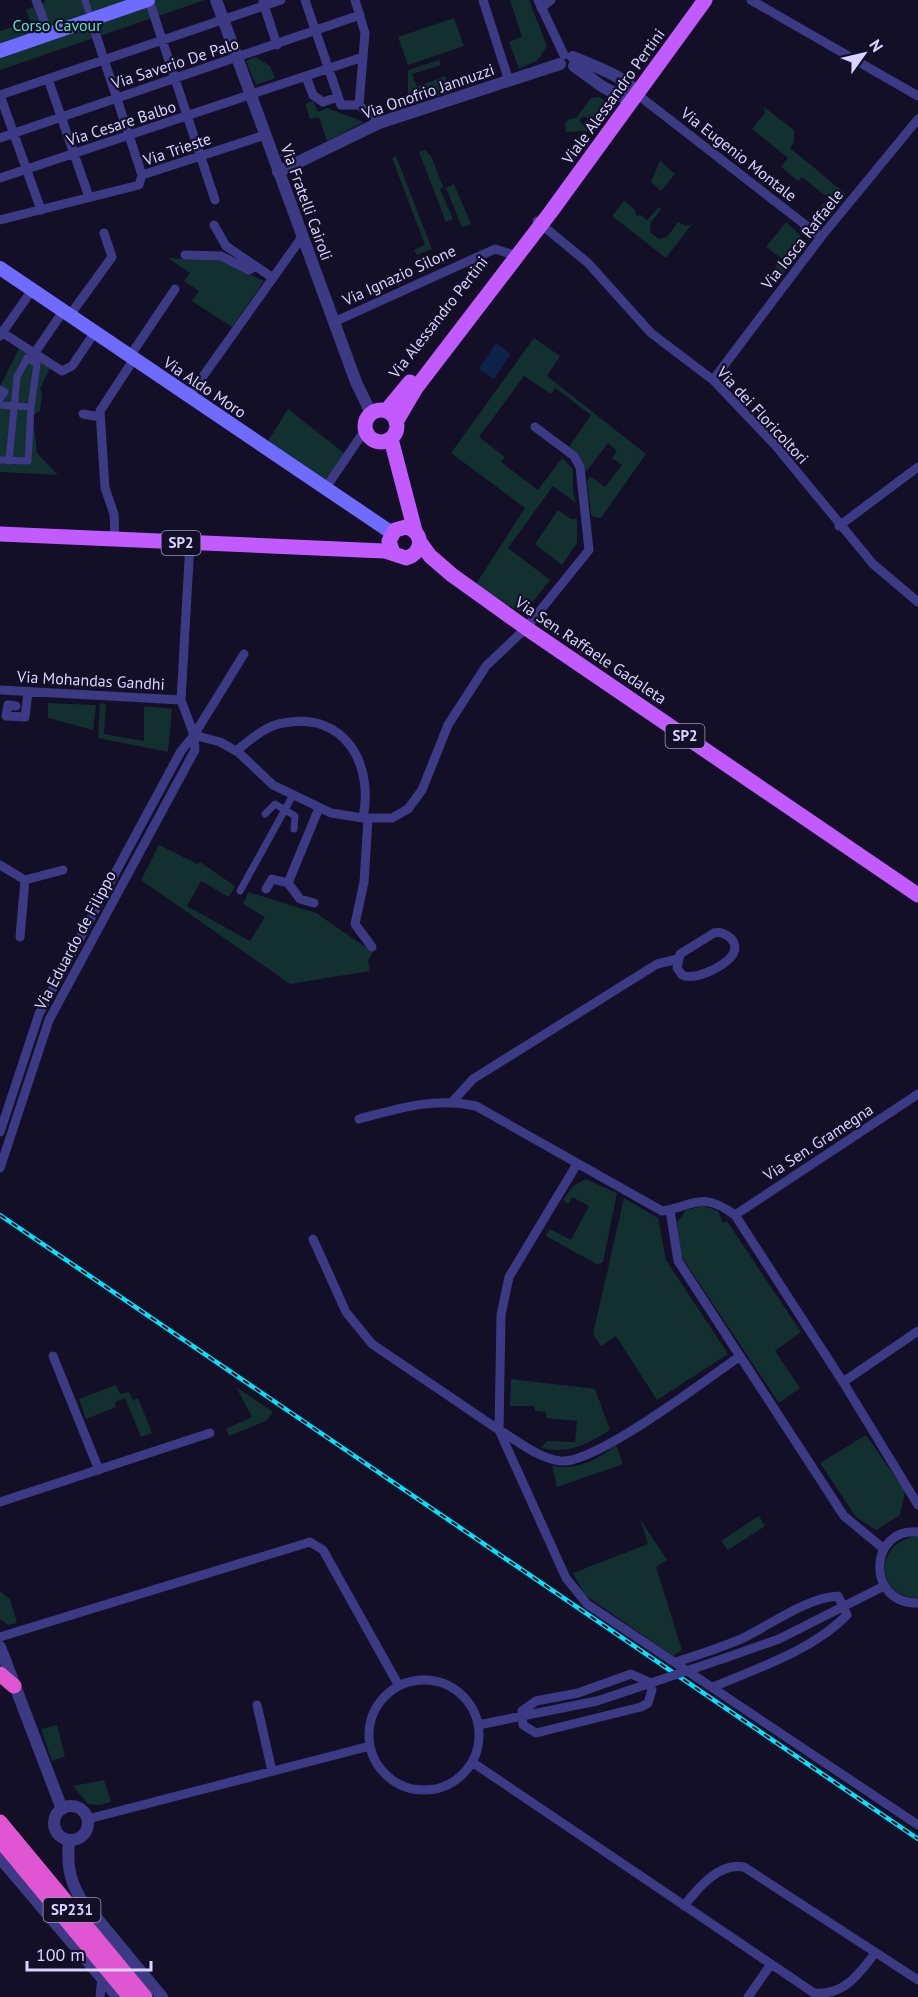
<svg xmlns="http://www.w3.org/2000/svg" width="918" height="1997" viewBox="0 0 918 1997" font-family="'PT Sans',sans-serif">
<rect width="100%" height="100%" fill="#130f26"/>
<path fill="#12302f" d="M45,0H205L0,70V31L30,21L26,10L45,2Z
M510,0H529L547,46L538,60L519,69L509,42L522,37Z
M454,18L464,46L408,65L398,37Z
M255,57L270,66L275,78L256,85L246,61Z
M439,60L441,65L412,74L417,87L445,76L452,92L408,104V70Z
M600,97L609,104L596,122L583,116L579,121L590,131L566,132L565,124L569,119L576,118L591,98Z
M313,101L318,112L327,108L364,122L327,141L319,117L310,119L305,104Z
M764,107L794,130V142L790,148L846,194L821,222L810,220L828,198L802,177L798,181L781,167L788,158L752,129L765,113Z
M425,150L431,156L443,187L440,189L453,219L446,222L419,152Z
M396,156L432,249L417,255L414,250L425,245L392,158Z
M660,161L675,174L661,191L651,182Z
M454,184L471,224L462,227L446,188Z
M624,201L634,209L637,216L641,215L647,220L659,207L661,209L651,222L650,232L659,239L667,237L678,222L686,226L692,224L666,258L612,216Z
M786,222C815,246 804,248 783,274L775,267L782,259L766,247Z
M168,258L221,261L264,281L232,327L192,301L199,291L184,281L190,273Z
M534,338L560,356L547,376L646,454L601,518L594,517L591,514L587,482L590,476L605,487L622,465L612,458L617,451L608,443L586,472L582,460L569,447L591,415L555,388L551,394L524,376L479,437L505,457L501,462L538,490L562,458L573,469V492L576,503L553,486L508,548L550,580L523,614L476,584L525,508L451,453Z
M19,348L50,368L40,389L42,392L40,411L33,415L37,453L58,475L0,472V387Z
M288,409L344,453L327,483L267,443Z
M558,510L571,519H577V543L562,565L535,544Z
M48,703L96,705L93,730L48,718Z
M100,703L106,704L104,734L144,741V706L172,709L168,752L98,738Z
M159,845L197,864L200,862L235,886L229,897L201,881L187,906L250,941L265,917L243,904L248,892L316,913L373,952L368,961L370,971L290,984L141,880Z
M586,1179L617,1193L603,1262L598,1265L546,1236L550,1229L571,1240L589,1206L572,1197L568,1204L563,1200L573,1186Z
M624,1198L658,1218L666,1260L728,1354L657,1400L616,1336L601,1346L593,1334Z
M704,1206L718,1211L723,1223L727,1221L801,1332L775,1351L800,1388L779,1403L681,1256L677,1223L686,1210Z
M511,1379L595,1389L610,1430C586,1445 569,1454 541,1448L547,1441L575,1442L577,1421L546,1418V1412L535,1411L534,1406H510Z
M116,1385L120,1394L129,1392L133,1400L138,1398L152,1433L141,1437L125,1398L115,1402L116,1407L86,1419L79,1399Z
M236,1387L273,1412L266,1421L229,1436L226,1429L252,1417Z
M866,1435L905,1491L900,1515L876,1530L856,1517L820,1463Z
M616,1445L623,1464L557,1487L552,1466C577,1470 597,1461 616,1445Z
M759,1516L765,1526L728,1550L721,1541Z
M640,1519L667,1560L656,1567L682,1650L673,1656L585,1595L573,1573L648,1544Z
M918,1536V1598C875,1598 873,1541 918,1536Z
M0,1591L10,1599L17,1623L8,1625L0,1619Z
M57,1725L65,1756L52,1761L41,1729Z
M104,1780L111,1802L100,1805L88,1804L73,1786Z"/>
<path fill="#0c2248" d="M496,343L511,354L494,379L479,369Z"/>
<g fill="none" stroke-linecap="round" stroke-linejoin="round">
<path stroke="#3d3a85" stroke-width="7" d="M85,0L88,10
M0,389L5,392L0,399
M0,405L31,407L28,461L0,460
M9,461L17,377L27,358L37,364L31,407
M265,814L275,804L295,816L294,829
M240,891L293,795"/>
<path stroke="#3d3a85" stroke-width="9" d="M36,0L49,34
M149,0L215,200
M305,0L341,105H359
M355,0L365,33L359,105L379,123
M483,0L509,81
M538,0L564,55
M751,0L918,96
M263,2L277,45
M541,8L551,0
M91,20L142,175
M306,77L313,95L323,102L338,97
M48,79L89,197
M0,95L281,0
M0,95L41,210
M638,95L821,237
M0,138L360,15
M0,178L363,57
M0,220L139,185L142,175L265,135
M537,221L588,263L651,333L713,380L775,445L873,564L918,602
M214,225L226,246L273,278
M185,255L221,256L249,270L255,266
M70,315L112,257L104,233
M334,322L495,249L511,254
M0,331L62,371L72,366L95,332
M0,336L32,290
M34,354L64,310
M130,356L175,289
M713,380L821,237L918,119
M189,396L302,237
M83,414L100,417
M325,489L365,430
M839,526L918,467
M115,539L114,514L105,488L100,411L134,359
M0,690L181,700
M16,706L8,705L6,716L25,717L28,692
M194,735L220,742L238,752L273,785L331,813L363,818H392L408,809L422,790L448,725L486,666L526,628L589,550L580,467L574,456L535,427
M236,751C250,740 265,726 283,723C345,711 374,764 363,818
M368,819L364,882L355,924L372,947
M0,865L25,880L20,937
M25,880L63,870
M266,889L272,879L288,883
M314,903L300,899L288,883L319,808
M714,933C727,930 742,944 731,957C722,967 695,981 682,975L677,968L680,954Z
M453,1101L473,1079L657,964L678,959
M359,1119C400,1108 435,1097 476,1106L662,1211C696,1205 702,1191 735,1215L843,1382L918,1505
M0,1132L39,1014L181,751L194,735L244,654
M577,1164L509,1277L501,1315L499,1430C518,1441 539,1459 561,1461C596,1464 705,1380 739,1357
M0,1168L49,1020L195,750L194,735L181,700L190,543
M670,1210L678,1261L844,1516L884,1549
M735,1215L918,1094
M313,1239L346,1312L372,1344L499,1430L566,1578L587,1604L918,1825
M53,1356L99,1470
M843,1382L918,1331
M0,1502L210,1433
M918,1532C869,1527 865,1604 918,1603
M0,1637L310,1542L323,1550L399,1686
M725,1658L779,1639L884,1586
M676,1662C698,1655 720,1648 741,1639C771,1625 805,1598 838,1596L847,1615C813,1650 758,1668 713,1687
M631,1674L647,1681L652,1690L648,1703L641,1707L536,1733L523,1725L522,1711L536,1701L578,1693Z
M369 1735a55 55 0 1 1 110 0a55 55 0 1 1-110 0Z
M257,1705L272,1771
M478,1725L597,1701L630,1690
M472,1762L814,1993C844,1996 859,1974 875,1953
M88,1819L370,1746
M684,1906C698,1888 719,1862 744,1867L918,1980
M100,1997L102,1977
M748,1997L771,1964"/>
<path stroke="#3d3a85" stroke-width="12" d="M216,0L356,382L371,413
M573,57C592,66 627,76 638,95L626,99L603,87L574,66
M278,172L379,123L560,64
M0,1647L62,1809
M54 1823a17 17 0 1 1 34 0a17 17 0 1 1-34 0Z
M69,1841C67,1864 69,1878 80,1898L162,1997
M0,1858L118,1997"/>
<path stroke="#6f6bff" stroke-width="14" d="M0,51L148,0
M0,268L392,533"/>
<path stroke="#c25bff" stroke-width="15" d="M365 426a16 16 0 1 1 32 0a16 16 0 1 1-32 0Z
M386,411L410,382
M396,422L416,388L550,213L705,0
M391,439L415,531
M0,534L361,550L385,551L406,558C424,553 424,532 406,527L395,530L389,541L393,553
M420,542L430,556L452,575L526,628L918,895"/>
<path stroke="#e055d1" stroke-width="15" d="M0,1674L14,1686
M0,1822L145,1997
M0,1840L130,1997"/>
<defs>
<path id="rail" d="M0,1215L918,1839"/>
</defs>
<use href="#rail" stroke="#00e5ff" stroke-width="4.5"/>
<use href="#rail" stroke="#130f26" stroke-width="2" stroke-dasharray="7" stroke-linecap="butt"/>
<path stroke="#3d3a85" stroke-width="9" d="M630,1690L725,1658"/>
</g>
<g text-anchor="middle" stroke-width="4.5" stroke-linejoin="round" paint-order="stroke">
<g fill="#130f26" stroke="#9e99be" stroke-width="1.5">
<rect x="161.5" y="531" width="39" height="24" rx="4.5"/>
<rect x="665.5" y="724" width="39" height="24" rx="4.5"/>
<rect x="43.5" y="1898" width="57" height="24" rx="4.5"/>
</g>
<g font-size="15" font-weight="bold" fill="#d9d4ff">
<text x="181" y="548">SP2</text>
<text x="685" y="741">SP2</text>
<text x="72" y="1915">SP231</text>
</g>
<g font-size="16" fill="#5fe0c0" stroke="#130f26">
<text x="57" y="31">Corso Cavour</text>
</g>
<g font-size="16" fill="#d9d4ff" stroke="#130f26">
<text transform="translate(175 63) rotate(-18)" y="6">Via Saverio De Palo</text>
<text transform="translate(428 91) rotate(-19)" y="6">Via Onofrio Jannuzzi</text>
<text transform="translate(613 96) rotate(-54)" y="6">Viale Alessandro Pertini</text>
<text transform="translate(121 123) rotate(-18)" y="6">Via Cesare Balbo</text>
<text transform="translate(177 149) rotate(-19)" y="6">Via Trieste</text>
<text transform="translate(739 154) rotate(38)" y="6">Via Eugenio Montale</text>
<text transform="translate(307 202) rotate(70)" y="6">Via Fratelli Cairoli</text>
<text transform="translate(802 239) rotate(-52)" y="6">Via Iosca Raffaele</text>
<text transform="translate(399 275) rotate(-25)" y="6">Via Ignazio Silone</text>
<text transform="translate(438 317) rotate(-52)" y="6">Via Alessandro Pertini</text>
<text transform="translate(205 387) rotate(34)" y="6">Via Aldo Moro</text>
<text transform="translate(763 415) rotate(47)" y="6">Via dei Floricoltori</text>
<text transform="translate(591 650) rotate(34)" y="6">Via Sen. Raffaele Gadaleta</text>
<text transform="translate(91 680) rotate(3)" y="6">Via Mohandas Gandhi</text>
<text transform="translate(75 940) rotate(-62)" y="6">Via Eduardo de Filippo</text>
<text transform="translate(818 1142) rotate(-33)" y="6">Via Sen. Gramegna</text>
</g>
</g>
<g transform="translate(864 54) rotate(56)" stroke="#130f26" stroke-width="4.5" paint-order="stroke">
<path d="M0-4.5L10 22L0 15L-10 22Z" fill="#d9d4ff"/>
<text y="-9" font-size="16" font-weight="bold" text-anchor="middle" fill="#d9d4ff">N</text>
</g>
<path d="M27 1961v9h124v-9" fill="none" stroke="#d9d4ff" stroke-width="3"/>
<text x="36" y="1961" font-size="18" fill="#d9d4ff" stroke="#130f26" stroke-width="4.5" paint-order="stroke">100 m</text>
</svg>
